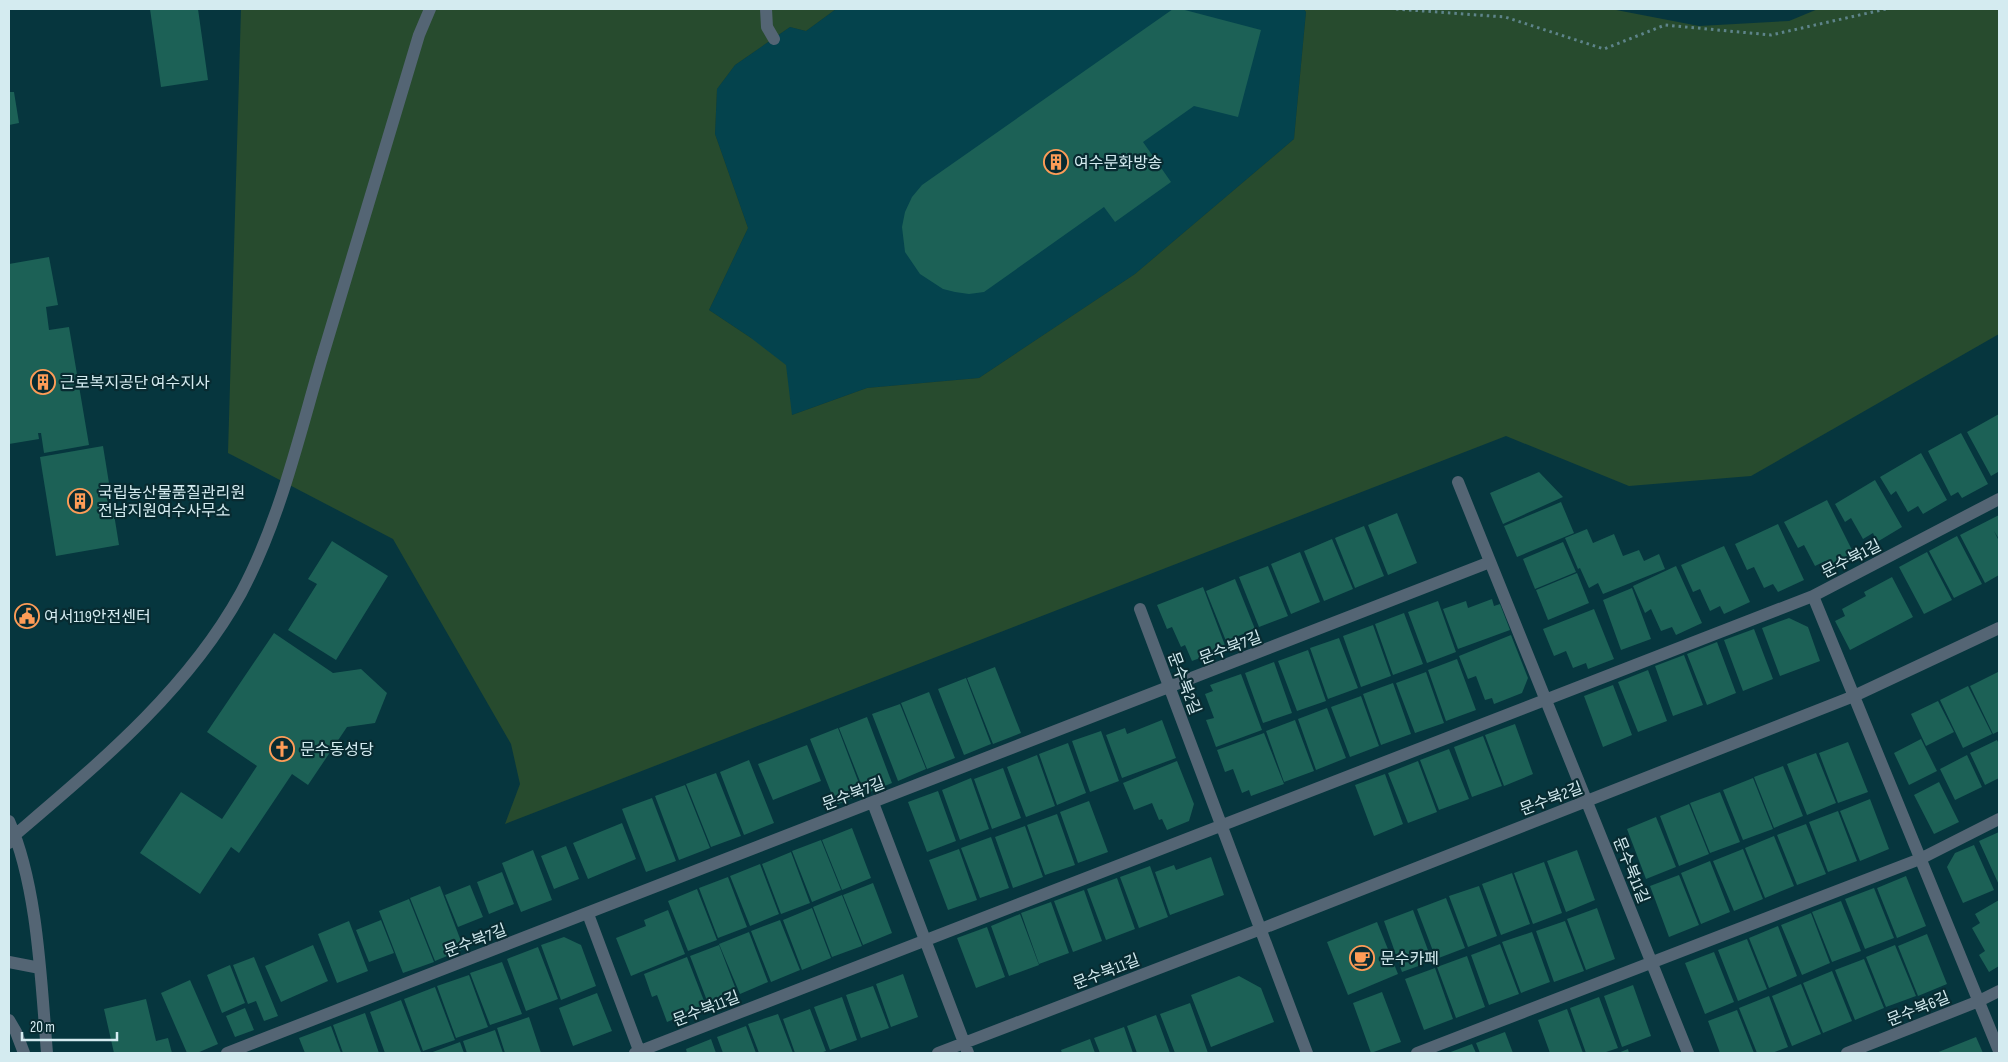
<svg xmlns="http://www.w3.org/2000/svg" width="2008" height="1062" viewBox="0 0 2008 1062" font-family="'Sofia Sans Condensed','Noto Sans KR',sans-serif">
<rect width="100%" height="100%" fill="#06363e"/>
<path fill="#04434d" d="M836,9H1304L1306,12L1294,139L1135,274L979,378L867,388L792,415L751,338L709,310L748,228L715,134L717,89L735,65L790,27L806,31Z"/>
<path fill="#274b2e" d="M241,9H836L806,31L790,27L735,65L717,89L715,134L748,228L709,310L751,338L786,365L792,415L867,388L979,378L1135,274L1294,139L1306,12L1304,9H1611L1699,26L1789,21L1818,9H1999V334L1751,476L1629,486L1506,436L505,824L520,784L511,744L393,539L228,453Z"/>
<path fill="#1c6156" d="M150,9H198L208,80L161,87Z
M1173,9H1181L1261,30L1238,117L1194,106L1143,142L1171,182L1115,222L1104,207L984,292L969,294L955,292L943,289L920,274L905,252L902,227L905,212L912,197L922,185Z
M9,92H14L19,123L9,125Z
M49,257L58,305L46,307L49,330L69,327L89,445L44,453L41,433H38L39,439L9,444V264Z
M1999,414V475L1998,472L1991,476L1967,432Z
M1961,433L1988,484L1962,498L1958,492L1951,496L1928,451Z
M103,446L119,545L56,556L40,457Z
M1921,453L1947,500L1923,514L1918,506L1908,512L1896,491L1891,495L1880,477Z
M1539,472L1563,497L1503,524L1490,493Z
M1875,480L1902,527L1877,542L1873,533L1863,539L1851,518L1845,522L1835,504Z
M1827,500L1855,556L1829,570L1825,561L1815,566L1804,545L1798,548L1784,522Z
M1561,502L1574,533L1517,557L1504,526Z
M1397,513L1417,563L1388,575L1368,525Z
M1999,515V539L1994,531L1999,541V575L1985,583L1960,535Z
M1778,524L1804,580L1778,592L1773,584L1764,588L1754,567L1747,570L1735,544Z
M1364,526L1384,576L1355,588L1335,538Z
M1587,529L1593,543L1614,534L1623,556L1639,550L1644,561L1659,554L1665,569L1603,594L1598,583L1589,588L1580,568L1578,569L1565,538Z
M1957,536L1982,584L1954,598L1929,551Z
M1332,539L1353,589L1324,601L1304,551Z
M332,541L388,576L336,660L288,630L317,584L308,579Z
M1563,542L1576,572L1535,589L1523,559Z
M1724,546L1750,602L1724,614L1720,606L1710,611L1700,589L1693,592L1681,565Z
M1300,552L1320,602L1291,614L1271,564Z
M1927,552L1952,600L1924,614L1899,567Z
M1268,566L1288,616L1259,627L1239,577Z
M1676,566L1702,623L1676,635L1672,627L1661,631L1651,609L1645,613L1633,586Z
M1577,573L1589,603L1548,620L1536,590Z
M1892,577L1913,617L1850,650L1835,621L1845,616L1842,609L1866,596L1864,592Z
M1235,579L1255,629L1226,641L1206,591Z
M1203,587L1226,648L1192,661L1185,645L1181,647L1172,627L1167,629L1157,605Z
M1632,588L1651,639L1621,650L1603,600Z
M1492,599L1494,606L1500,604L1510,630L1458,649L1443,609L1466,601L1468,608Z
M1438,601L1456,652L1427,663L1408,612Z
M1594,609L1614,659L1588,669L1586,663L1573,668L1566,651L1554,656L1543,629Z
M1404,613L1423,664L1393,675L1375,624Z
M1789,618L1808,627L1820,661L1780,676L1762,628Z
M1373,625L1391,676L1361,687L1343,636Z
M1754,629L1773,679L1743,691L1724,640Z
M274,633L333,673L361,669L387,693L375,723L347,727L308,785L292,774L239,853L231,847L200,894L140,853L181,792L222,819L257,766L207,732Z
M1511,635L1528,678L1522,693L1494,704L1492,698L1485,700L1476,676L1468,679L1459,656Z
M1339,638L1358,688L1328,699L1310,648Z
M1717,642L1736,693L1707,705L1687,654Z
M1308,650L1326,701L1297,711L1278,661Z
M1684,655L1703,705L1673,716L1655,666Z
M1457,659L1476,710L1446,721L1428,670Z
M1274,662L1292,713L1263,723L1245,673Z
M995,667L1021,733L993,744L967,678Z
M1648,670L1667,721L1638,732L1618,682Z
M1426,672L1444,723L1415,733L1396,683Z
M1998,672L1999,731L1993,734L1970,686Z
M1241,674L1262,730L1216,747L1206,720L1214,718L1205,694L1213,691L1210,685Z
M966,678L991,744L964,755L938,689Z
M1393,683L1411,734L1381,745L1363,694Z
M1613,685L1632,735L1603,747L1584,696Z
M1968,686L1992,734L1963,748L1940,700Z
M929,692L955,758L927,769L901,703Z
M1361,696L1379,746L1350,757L1331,707Z
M1938,701L1954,732L1926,746L1911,714Z
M900,704L926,769L898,781L872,714Z
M1327,708L1346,758L1316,770L1298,719Z
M867,717L892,783L865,794L839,728Z
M1162,720L1176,758L1122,778L1106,735L1125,728L1127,734Z
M1295,720L1314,771L1284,782L1266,731Z
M1515,724L1533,774L1504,786L1485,735Z
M838,728L863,794L836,805L810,739Z
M1101,731L1119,781L1090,792L1072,741Z
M1264,733L1284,784L1251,796L1249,790L1242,793L1233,769L1225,772L1217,750Z
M1483,736L1502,786L1472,797L1454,747Z
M1921,739L1937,771L1909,785L1894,753Z
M1997,740L1999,744V778L1985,785L1970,753Z
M1848,742L1868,792L1838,803L1819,753Z
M1068,743L1086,793L1057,805L1039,754Z
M807,745L821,781L773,800L758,764Z
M1449,749L1469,799L1439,810L1420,760Z
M1816,753L1836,803L1807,815L1787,764Z
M1037,755L1055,806L1026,817L1007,767Z
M1967,755L1982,787L1955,800L1940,769Z
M749,760L774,823L744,835L720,772Z
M1177,761L1194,804L1189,821L1167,830L1162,819L1159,820L1152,803L1134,810L1123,783Z
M1418,761L1437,812L1408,823L1388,773Z
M1783,766L1803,816L1774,828L1754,777Z
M1003,768L1021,818L992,829L974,779Z
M716,773L741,836L711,847L686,784Z
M1385,774L1403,824L1374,836L1355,785Z
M971,778L989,829L960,840L942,790Z
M1753,778L1773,829L1743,840L1723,790Z
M1939,782L1959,822L1934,834L1914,795Z
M685,785L710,848L679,860L655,796Z
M938,791L956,841L927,852L908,802Z
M1720,792L1740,842L1710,853L1690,803Z
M652,798L676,861L646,872L622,809Z
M1870,799L1889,849L1860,861L1840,811Z
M1089,801L1108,852L1078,863L1060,812Z
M1689,804L1709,854L1679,866L1660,816Z
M1838,811L1857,861L1828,872L1809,822Z
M1057,814L1075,865L1045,875L1027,825Z
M1656,817L1676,867L1646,879L1627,829Z
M622,823L636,859L588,879L573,843Z
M1806,824L1826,874L1797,885L1777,835Z
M1025,826L1043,877L1013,888L995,837Z
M852,828L871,878L842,890L822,840Z
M1999,832V885L1979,841Z
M1774,836L1794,886L1765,898L1745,848Z
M991,837L1009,888L980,898L961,848Z
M821,840L841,890L812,902L792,851Z
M1974,845L1994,890L1963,903L1947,867L1955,853Z
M566,846L579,879L554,889L541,856Z
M959,849L977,900L948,910L929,860Z
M1743,849L1763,899L1734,911L1713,861Z
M533,850L552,900L521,912L502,863Z
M1577,850L1595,900L1566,912L1547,861Z
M791,852L810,903L781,914L762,864Z
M1211,857L1224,895L1170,915L1155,872L1174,865L1176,870Z
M1710,861L1730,912L1701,924L1681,873Z
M1544,862L1562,913L1533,924L1514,873Z
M760,864L779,914L750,926L730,876Z
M1150,866L1168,917L1139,928L1120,877Z
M502,872L514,904L489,914L477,882Z
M1512,873L1530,924L1501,935L1482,884Z
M1679,875L1699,925L1669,937L1650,886Z
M1906,876L1926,926L1897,938L1877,888Z
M728,877L747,927L718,938L699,888Z
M1117,878L1135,929L1106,940L1087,889Z
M873,883L892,933L863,945L843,895Z
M470,885L483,917L458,927L445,895Z
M440,886L464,949L435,961L410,898Z
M1479,886L1497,936L1468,947L1449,896Z
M1874,888L1894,938L1865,949L1845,899Z
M697,889L717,940L688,951L668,901Z
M1084,890L1102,941L1073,952L1054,901Z
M842,895L862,946L832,957L813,907Z
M1446,898L1465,948L1436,959L1417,909Z
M409,899L434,962L403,973L379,911Z
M1999,900V966L1989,972L1979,955L1985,951L1972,928L1980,923L1975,914Z
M1841,901L1861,951L1832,962L1812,912Z
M1051,902L1069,953L1039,964L1021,913Z
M812,908L831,958L802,970L783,920Z
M1597,908L1615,959L1586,970L1567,919Z
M668,910L685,954L631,976L616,938L646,926L644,920Z
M1413,910L1432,961L1402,972L1384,921Z
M1811,913L1830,963L1802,975L1781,925Z
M1020,914L1039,965L1009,976L991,926Z
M381,920L394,953L369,962L356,930Z
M780,920L800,970L771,982L751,931Z
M349,921L368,971L337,983L318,934Z
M1565,921L1584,971L1554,982L1536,931Z
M1377,922L1398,974L1348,995L1327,942Z
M1778,926L1797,976L1769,988L1749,938Z
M987,927L1005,977L976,988L957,938Z
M749,932L768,982L740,994L719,944Z
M1532,932L1550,982L1521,993L1502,942Z
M1927,934L1947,984L1918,996L1898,946Z
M564,937L581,945L596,986L561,1000L541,945Z
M1747,939L1767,989L1738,1001L1718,950Z
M1500,944L1519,994L1489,1005L1471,955Z
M313,945L328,981L281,1002L265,966Z
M719,945L738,995L709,1006L690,956Z
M1895,945L1916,996L1886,1007L1866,957Z
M538,947L558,999L526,1011L507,959Z
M1714,952L1734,1002L1705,1014L1685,963Z
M1467,956L1485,1007L1456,1018L1437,967Z
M254,957L278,1016L264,1021L256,1001L248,1004L233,965Z
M687,957L706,1006L667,1022L657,995L652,997L644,974Z
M1864,959L1884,1008L1855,1020L1835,970Z
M502,962L522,1014L490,1025L470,973Z
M230,965L245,1003L222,1013L207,975Z
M1435,968L1453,1019L1424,1030L1405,979Z
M1832,971L1852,1021L1823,1033L1803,983Z
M903,974L918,1017L891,1027L876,984Z
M469,975L488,1027L456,1038L437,986Z
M1239,976L1261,988L1274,1022L1211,1047L1191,995Z
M190,980L218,1044L197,1053H187L161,993Z
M1801,984L1821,1034L1792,1046L1772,996Z
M1633,985L1651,1036L1622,1047L1604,996Z
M873,986L889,1028L861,1038L846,995Z
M435,987L455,1040L423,1051L404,999Z
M1382,992L1401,1042L1371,1053L1353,1003Z
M597,993L612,1031L573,1046L559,1008Z
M1769,996L1788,1047L1772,1053H1757L1739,1008Z
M842,997L857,1040L830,1050L814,1007Z
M1599,997L1618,1048L1603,1053H1586L1570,1008Z
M146,999L156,1041L168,1038L172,1053H114L104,1009Z
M401,1000L421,1052L418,1053H385L370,1012Z
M1190,1003L1208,1053H1175L1160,1014Z
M245,1008L254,1030L235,1037L226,1016Z
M810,1009L826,1051L820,1053H795L783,1019Z
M1567,1009L1583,1053H1550L1538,1020Z
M1737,1010L1754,1053H1720L1708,1021Z
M365,1013L379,1053H343L333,1025Z
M778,1014L793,1053H759L748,1024Z
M1156,1015L1170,1053H1137L1127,1026Z
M529,1017L541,1053H505L497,1028Z
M331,1026L341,1053H305L299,1038Z
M746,1026L756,1053H723L717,1037Z
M1124,1027L1133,1053H1100L1094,1038Z
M495,1030L503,1053H467L463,1041Z
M1505,1032L1513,1053H1480L1476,1043Z
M1976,1037L1983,1053H1936Z
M711,1039L716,1053H687L686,1049Z
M1090,1039L1095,1053H1062L1061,1050Z
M460,1042L464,1053H430Z
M1472,1044L1476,1053H1448Z
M1628,1049L1629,1053H1618Z"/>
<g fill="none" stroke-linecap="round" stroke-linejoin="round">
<path stroke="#5e848a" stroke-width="3" stroke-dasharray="2.5 4" stroke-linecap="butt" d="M1396,9L1505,17L1604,49L1665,25L1771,35L1886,9"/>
<path stroke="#546574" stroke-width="12" d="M766,9L767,27L774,39
M1458,482L1688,1053
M1813,596L1999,1051
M1140,609L1307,1053
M873,803L968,1053
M9,821C38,886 41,983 47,1053
M9,843L15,835C98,764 187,691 241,593C280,520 299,436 322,358C354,250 386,142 419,35L430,9
M588,914L640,1053
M9,962L40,968
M9,1020L16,1032L24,1053
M227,1053L1490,562
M635,1053L1813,596L1999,499
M938,1053L1261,929L1854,696L1999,628
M1417,1053L1920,859L1999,819
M1847,1053L1979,1001L1999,991"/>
</g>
<defs>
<symbol id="building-ring" viewBox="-11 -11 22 22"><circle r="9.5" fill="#082b31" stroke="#fe9c57" stroke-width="1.5"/><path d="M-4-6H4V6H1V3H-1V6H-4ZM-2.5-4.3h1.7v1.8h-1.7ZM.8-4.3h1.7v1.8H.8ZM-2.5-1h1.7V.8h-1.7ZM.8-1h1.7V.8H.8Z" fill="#fe9c57"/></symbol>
<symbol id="civic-ring" viewBox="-11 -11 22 22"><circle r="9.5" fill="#082b31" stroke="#fe9c57" stroke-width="1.5"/><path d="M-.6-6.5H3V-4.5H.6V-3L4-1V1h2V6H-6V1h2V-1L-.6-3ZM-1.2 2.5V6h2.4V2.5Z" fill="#fe9c57"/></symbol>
<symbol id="church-ring" viewBox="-11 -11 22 22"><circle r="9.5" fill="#082b31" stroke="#fe9c57" stroke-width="1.5"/><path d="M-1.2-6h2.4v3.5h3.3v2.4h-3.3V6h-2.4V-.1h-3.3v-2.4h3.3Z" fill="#fe9c57"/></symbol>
<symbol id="cafe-ring" viewBox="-11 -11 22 22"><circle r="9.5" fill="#082b31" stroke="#fe9c57" stroke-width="1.5"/><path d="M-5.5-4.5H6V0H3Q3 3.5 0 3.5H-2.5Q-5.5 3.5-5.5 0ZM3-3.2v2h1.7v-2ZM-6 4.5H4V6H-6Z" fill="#fe9c57"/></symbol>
</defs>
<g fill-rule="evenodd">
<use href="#building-ring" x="1042" y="148" width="28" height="28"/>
<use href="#building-ring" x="29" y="368" width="28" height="28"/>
<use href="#building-ring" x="66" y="487" width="28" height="28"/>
<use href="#civic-ring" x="13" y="602" width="28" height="28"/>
<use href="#church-ring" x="268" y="735" width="28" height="28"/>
<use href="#cafe-ring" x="1348" y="944" width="28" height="28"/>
</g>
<g text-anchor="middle" stroke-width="4.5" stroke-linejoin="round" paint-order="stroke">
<g font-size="16" fill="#d4ebf0" stroke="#082b31" text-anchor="start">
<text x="1074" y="168">여수문화방송</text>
<text x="60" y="388">근로복지공단 여수지사</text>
<text x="98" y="498">국립농산물품질관리원<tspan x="98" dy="18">전남지원여수사무소</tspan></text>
<text x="44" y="622">여서119안전센터</text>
<text x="300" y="755">문수동성당</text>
<text x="1380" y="964">문수카페</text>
</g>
<g font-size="16" fill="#d4ebf0" stroke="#082b31">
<text transform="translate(1851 558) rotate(-27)" y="6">문수북1길</text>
<text transform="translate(1230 647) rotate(-21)" y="6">문수북7길</text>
<text transform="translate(1185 683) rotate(69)" y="6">문수북2길</text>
<text transform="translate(853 793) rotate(-21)" y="6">문수북7길</text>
<text transform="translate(1551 798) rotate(-21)" y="6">문수북2길</text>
<text transform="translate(1632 870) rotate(68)" y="6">문수북11길</text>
<text transform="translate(475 940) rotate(-21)" y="6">문수북7길</text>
<text transform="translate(1106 971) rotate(-21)" y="6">문수북11길</text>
<text transform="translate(706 1008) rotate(-21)" y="6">문수북11길</text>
<text transform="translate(1918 1008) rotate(-22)" y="6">문수북6길</text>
</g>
</g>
<rect width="2008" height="1062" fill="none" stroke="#d4ebf0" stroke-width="20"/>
<path d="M22 1032v8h95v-8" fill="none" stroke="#d4ebf0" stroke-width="2.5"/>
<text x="30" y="1032" font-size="15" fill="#d4ebf0" stroke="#082b31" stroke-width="4" paint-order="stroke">20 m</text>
</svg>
